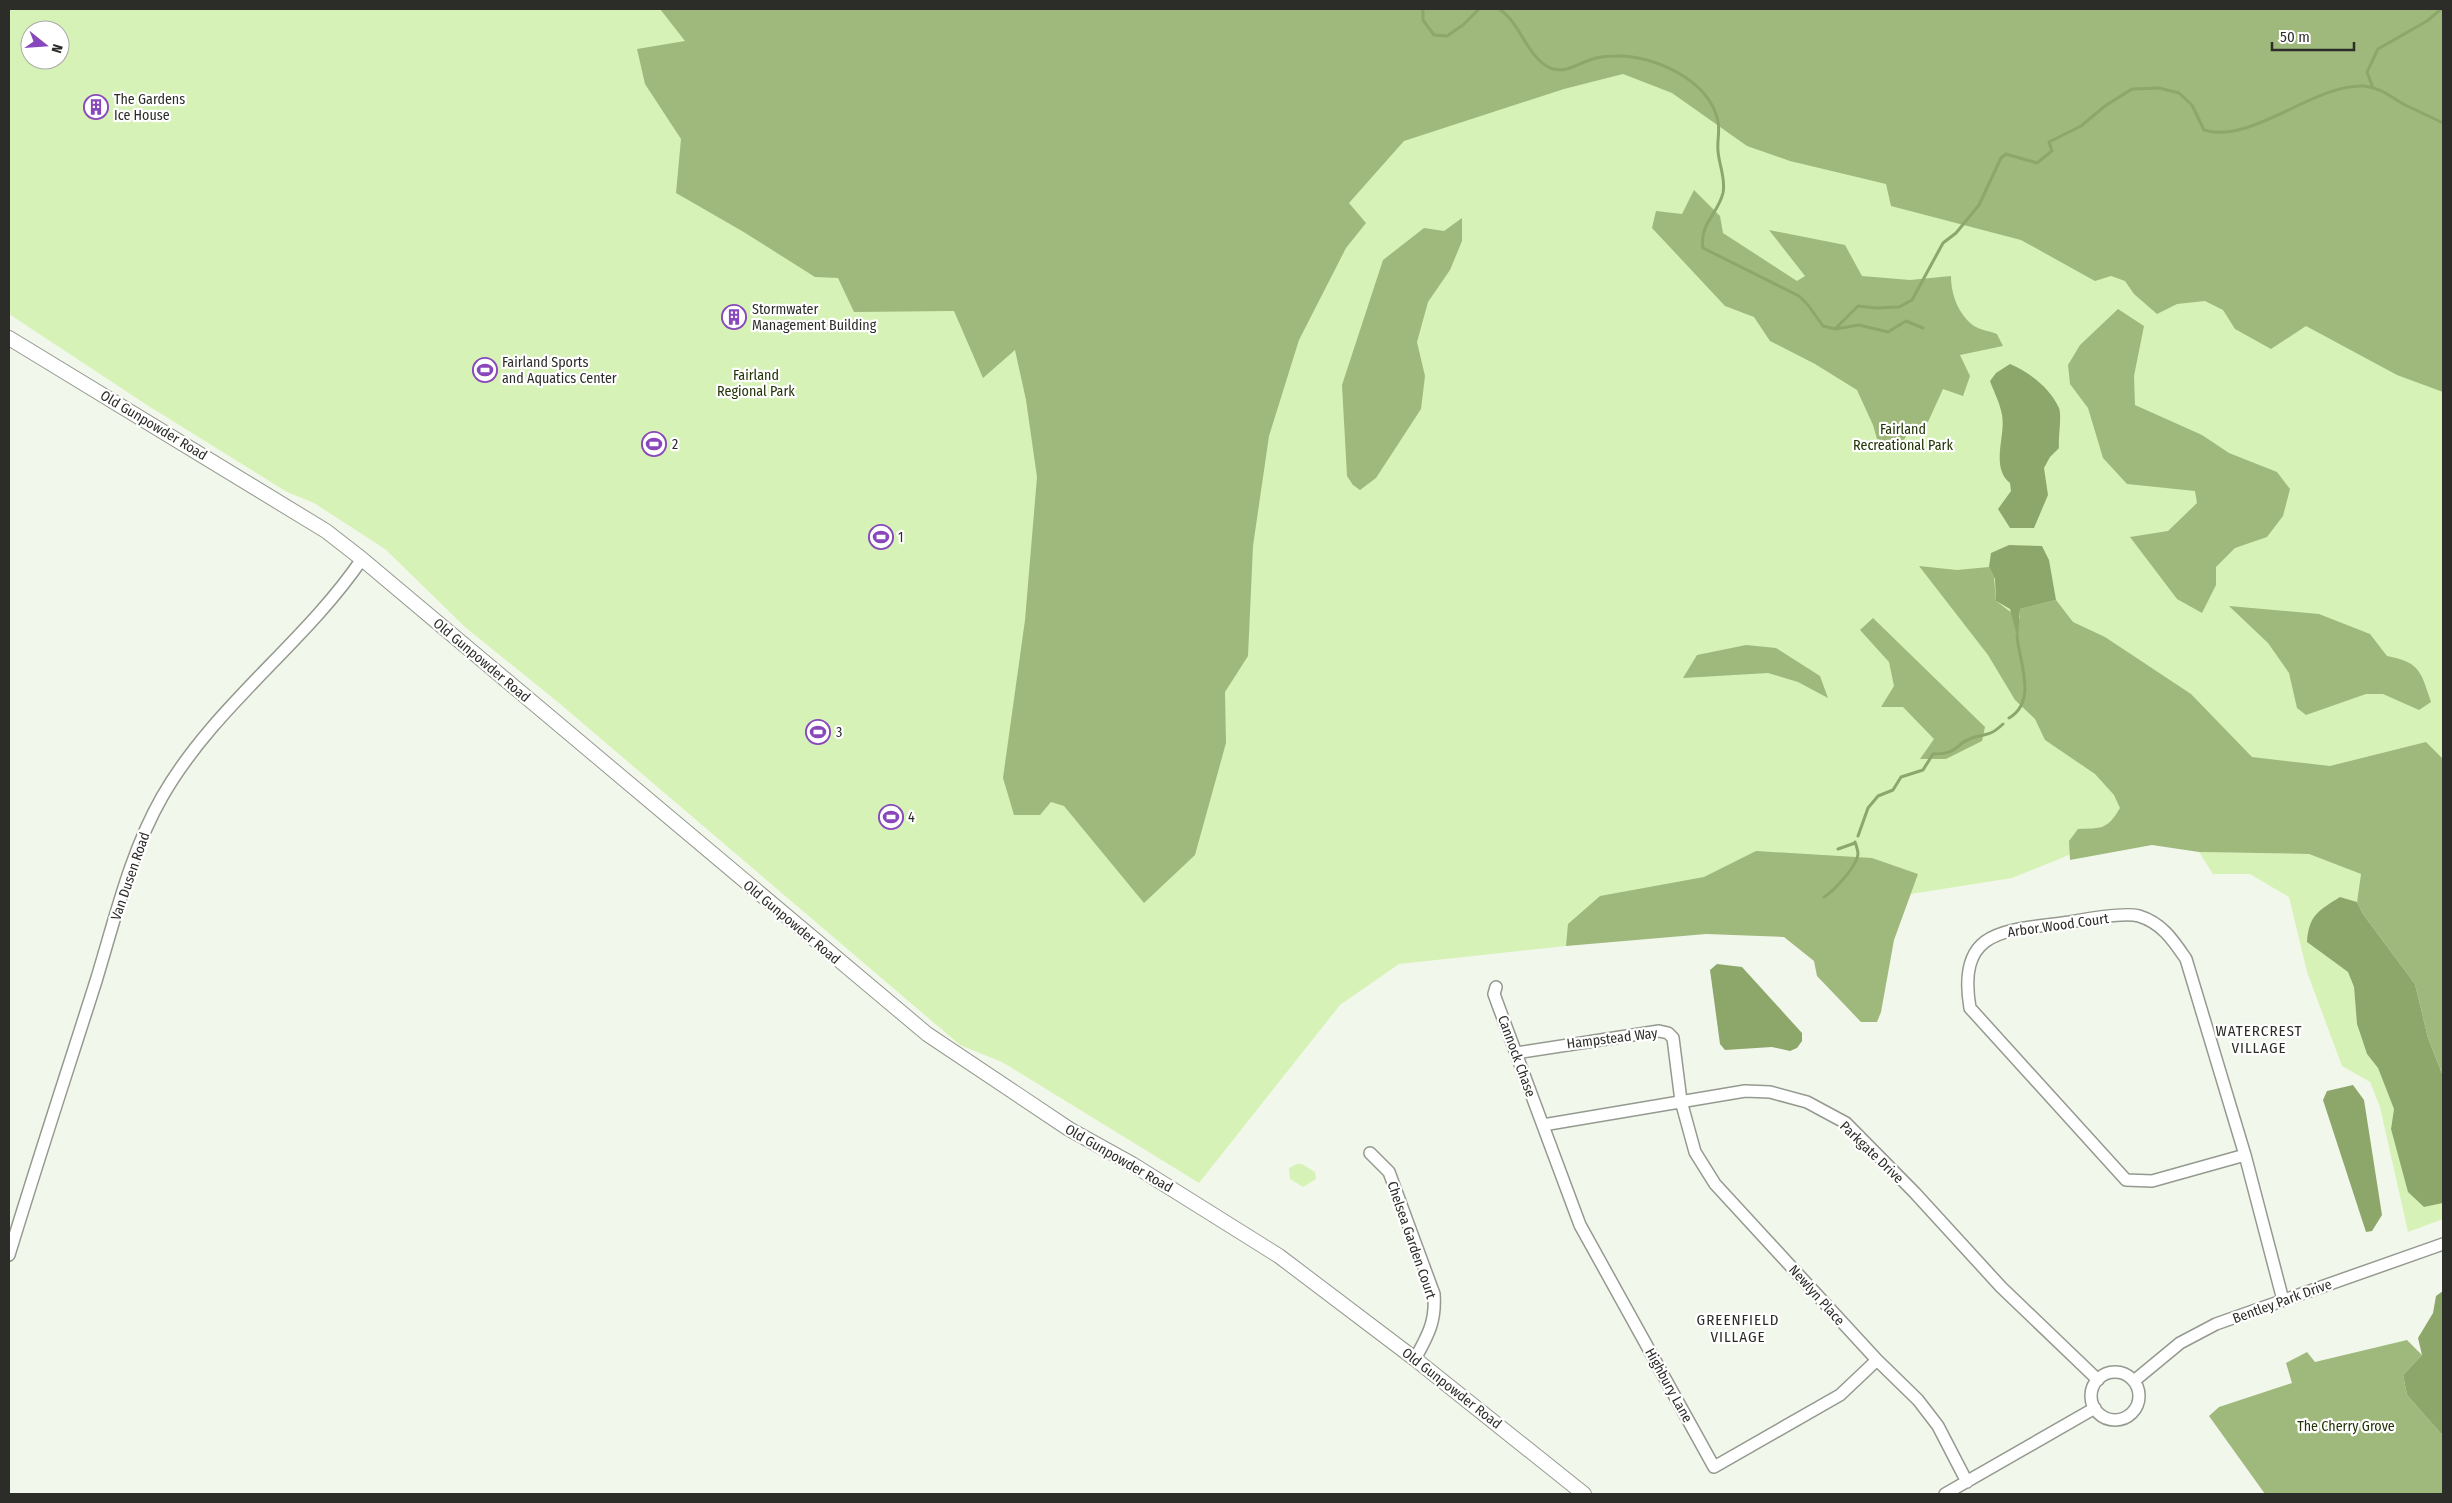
<svg xmlns="http://www.w3.org/2000/svg" width="2452" height="1503" viewBox="0 0 2452 1503" font-family="'Fira Sans Condensed',sans-serif">
<rect width="100%" height="100%" fill="#f2f7ec"/>
<path fill="#d7f2b6" fill-rule="evenodd" d="M9,9H2443V801L2106,840L2012,878L1621,940L1399,964L1340,1005L1199,1183L1002,1062L960,1045L559,703L465,627L385,549L314,503L287,492L147,405L9,314ZM30,30H60V60H30Z
M2199,852L2309,854L2361,874L2357,902L2340,897L2307,942L2348,972L2354,987L2357,1024L2367,1054L2378,1068L2394,1109L2391,1129L2400,1157L2424,1207L2443,1203V1219L2408,1232L2380,1107L2370,1082L2342,1066L2307,972L2289,897L2250,874H2213Z
M1297,1164H1302L1315,1172L1316,1179L1303,1187L1290,1179L1289,1168Z"/>
<path fill="#9fb97c" d="M660,9H2443V392L2397,375L2306,326L2271,349L2235,329L2223,310L2205,301L2177,304L2157,314L2134,294L2125,281L2111,276L2095,281L2021,240L1891,206L1886,184L1790,161L1747,146L1672,93L1623,74L1564,89L1404,141L1349,203L1366,223L1346,248L1299,340L1269,436L1253,546L1248,656L1225,692L1226,743L1195,855L1144,903L1064,806L1051,802L1040,815H1014L1003,778L1025,620L1037,477L1026,400L1015,350L983,378L954,311L854,312L838,278L815,277L742,231L676,193L681,139L645,84L637,49L685,41Z
M1694,190L1720,216L1723,233L1797,281L1805,276L1769,230L1845,245L1862,276L1910,280L1951,276C1951,294 1958,314 1974,326C1980,330 1990,331 1997,334L2003,346L1960,355L1970,376L1963,396L1943,389L1928,422L1910,428L1901,446L1877,439L1873,425L1857,390L1815,364L1770,341L1754,317L1725,306L1652,228L1656,211L1682,214Z
M1462,218V241L1450,270L1428,302L1417,342L1425,376L1421,409L1376,478L1360,490L1353,485L1347,476L1342,385L1383,260L1424,228L1444,231Z
M2118,309L2144,326L2134,376L2135,405L2202,435L2229,453L2277,472L2290,489L2283,516L2267,537L2235,548L2216,567V585L2202,613L2177,599L2130,537L2168,531L2197,503L2195,491L2127,484L2103,458L2088,408L2070,384L2068,365L2080,345Z
M1919,566L1957,570L1989,567L1994,577L1996,601L2020,619V609L2056,600L2073,622L2105,637L2191,694L2252,757L2330,766L2426,742L2443,759V1076L2428,1038L2415,984L2363,914L2357,902L2361,874L2309,854L2199,852L2152,845L2070,860L2069,841L2078,829C2102,828 2107,830 2120,808L2114,795L2095,774L2045,740L2035,719L2015,700L1988,655Z
M2229,606L2319,614L2370,634L2387,656C2420,662 2421,672 2431,702L2419,710L2383,694H2366L2306,715L2297,708L2289,673L2268,643Z
M1873,618L1985,727L1982,741L1946,759H1920L1934,739L1903,707H1881L1894,686L1889,662L1860,630Z
M1746,645L1776,648L1820,676L1828,698L1798,682L1768,673L1683,678L1697,655Z
M1756,851L1872,858L1918,874L1894,940L1881,1012L1877,1022H1861L1817,976L1814,961L1784,937L1706,934L1566,946L1568,924L1600,896L1704,877Z
M2407,1340L2422,1355L2403,1375L2407,1395L2443,1436V1494H2265L2209,1416L2219,1407L2292,1383L2286,1363L2307,1352L2315,1362Z"/>
<path fill="#8da76b" d="M2010,364C2029,372 2050,388 2059,408C2062,416 2058,438 2059,448L2050,457L2044,468L2048,495L2034,528H2010L1998,509L2011,491L2010,483C1990,467 2006,436 2002,415C2000,403 1994,392 1990,381L1996,373Z
M2009,545L2042,546L2049,560L2056,600L2020,609L2018,640L2010,609L1996,601L1995,579L1989,567L1991,553Z
M2340,897L2357,902L2363,914L2415,984L2428,1038L2443,1076V1203L2424,1207L2408,1192L2391,1129L2394,1109L2378,1068L2367,1054L2357,1024L2354,987L2348,972L2307,942C2309,915 2318,911 2340,897Z
M1717,964L1742,967L1802,1033V1041L1797,1048L1790,1051L1772,1047L1725,1050L1720,1044L1710,970Z
M2353,1085L2364,1100L2382,1215L2372,1231L2366,1232L2323,1100L2327,1091Z
M2443,1291V1436L2407,1395L2403,1375L2422,1355L2418,1338L2433,1313L2436,1296Z"/>
<g fill="none" stroke-linecap="round" stroke-linejoin="round">
<path stroke="#8da76b" stroke-width="3" d="M1423,9V20L1434,35L1447,36L1463,25L1479,9
M1499,9C1521,23 1526,56 1550,68C1565,74 1577,64 1590,60C1597,57 1608,56 1616,56C1654,55 1709,80 1718,121C1720,131 1717,141 1718,151C1719,165 1726,179 1723,193C1718,214 1699,224 1703,248L1799,296L1808,305L1823,326L1835,329L1858,306L1876,308L1899,307L1912,300L1943,243L1956,233L1979,205L2001,158L2006,154L2037,163L2052,151L2049,142L2081,126L2105,106L2132,89L2159,88L2179,93L2192,105L2204,130C2251,145 2315,83 2364,86C2382,88 2391,97 2405,105C2418,111 2431,117 2443,123
M2373,88L2367,72L2378,49L2427,21L2441,9
M1835,329L1859,325L1888,332L1906,321L1923,328
M2009,718C2038,701 2019,662 2017,636
M1858,836L1868,808L1878,796L1893,790L1901,777L1923,770L1933,754C1960,754 1954,744 1972,738C1987,733 1989,737 2003,724
M1838,849L1855,843
M1824,897C1834,891 1857,866 1858,854C1858,850 1856,845 1855,842"/>
<defs>
<path id="minor" d="M1496,987L1494,994L1498,1005L1580,1225L1714,1467L1840,1395L1877,1360
M1516,1053L1659,1031L1668,1033L1673,1038L1681,1101L1695,1152L1715,1184L1877,1360L1918,1400L1938,1426L1967,1482
M1543,1125L1745,1091L1770,1092L1807,1102L1846,1123L1915,1193L2001,1287L2098,1380
M1370,1153L1389,1172L1434,1294C1436,1322 1428,1335 1415,1359
M2245,1155L2152,1181L2126,1180L1970,1008C1956,926 2008,931 2070,922C2086,919 2124,912 2139,916C2162,923 2173,940 2186,959L2245,1155L2283,1300
M9,1255C37,1163 67,1072 96,981C115,919 130,853 162,797C214,706 304,644 362,559
M2091 1396a24 24 0 1 1 48 0a24 24 0 1 1-48 0Z
M2134,1381L2180,1343L2216,1324L2443,1244
M1945,1494L2095,1408"/>
<path id="major" d="M9,338L326,531L362,559L927,1034L1069,1129L1132,1164L1279,1256L1415,1359L1584,1494"/>
</defs>
<use href="#minor" stroke="#959a90" stroke-width="14"/>
<use href="#major" stroke="#959a90" stroke-width="16"/>
<use href="#minor" stroke="#fff" stroke-width="11"/>
<use href="#major" stroke="#fff" stroke-width="14"/>
</g>
<defs>
<symbol id="building-ring" viewBox="-11 -11 22 22"><circle r="9.5" fill="#fff" stroke="#8947bc" stroke-width="1.5"/><path d="M-4-6H4V6H1V3H-1V6H-4ZM-2.5-4.3h1.7v1.8h-1.7ZM.8-4.3h1.7v1.8H.8ZM-2.5-1h1.7V.8h-1.7ZM.8-1h1.7V.8H.8Z" fill="#8947bc"/></symbol>
<symbol id="stadium-ring" viewBox="-11 -11 22 22"><circle r="9.5" fill="#fff" stroke="#8947bc" stroke-width="1.5"/><path d="M0-5a6.5 5 0 1 0 0 10a6.5 5 0 1 0 0-10ZM-3.5-1.8h7v3.6h-7Z" fill="#8947bc"/></symbol>
</defs>
<g fill-rule="evenodd">
<use href="#building-ring" x="82" y="93" width="28" height="28"/>
<use href="#building-ring" x="720" y="303" width="28" height="28"/>
<use href="#stadium-ring" x="471" y="356" width="28" height="28"/>
<use href="#stadium-ring" x="640" y="430" width="28" height="28"/>
<use href="#stadium-ring" x="867" y="523" width="28" height="28"/>
<use href="#stadium-ring" x="804" y="718" width="28" height="28"/>
<use href="#stadium-ring" x="877" y="803" width="28" height="28"/>
</g>
<g text-anchor="middle" stroke-width="4.5" stroke-linejoin="round" paint-order="stroke">
<g font-size="14" fill="#2c2d29" stroke="#fff" text-anchor="start">
<text x="114" y="104">The Gardens<tspan x="114" dy="16">Ice House</tspan></text>
<text x="752" y="314">Stormwater<tspan x="752" dy="16">Management Building</tspan></text>
<text x="502" y="367">Fairland Sports<tspan x="502" dy="16">and Aquatics Center</tspan></text>
<text x="672" y="449">2</text>
<text x="898" y="542">1</text>
<text x="836" y="737">3</text>
<text x="908" y="822">4</text>
</g>
<g font-size="14" fill="#223305" stroke="#fff">
<text x="756" y="380">Fairland<tspan x="756" dy="16">Regional Park</tspan></text>
<text x="1903" y="434">Fairland<tspan x="1903" dy="16">Recreational Park</tspan></text>
<text x="2346" y="1431">The Cherry Grove</text>
</g>
<g font-size="14" fill="#2c2d29" stroke="#fff">
<text transform="translate(154 425) rotate(31)" y="5">Old Gunpowder Road</text>
<text transform="translate(482 660) rotate(40)" y="5">Old Gunpowder Road</text>
<text transform="translate(130 876) rotate(-71)" y="5">Van Dusen Road</text>
<text transform="translate(792 922) rotate(40)" y="5">Old Gunpowder Road</text>
<text transform="translate(2058 925) rotate(-8)" y="5">Arbor Wood Court</text>
<text transform="translate(1612 1038) rotate(-7)" y="5">Hampstead Way</text>
<text transform="translate(1517 1056) rotate(70)" y="5">Cannock Chase</text>
<text transform="translate(1872 1152) rotate(44)" y="5">Parkgate Drive</text>
<text transform="translate(1119 1158) rotate(30)" y="5">Old Gunpowder Road</text>
<text transform="translate(1412 1240) rotate(71)" y="5">Chelsea Garden Court</text>
<text transform="translate(1817 1295) rotate(48)" y="5">Newlyn Place</text>
<text transform="translate(2282 1301) rotate(-20)" y="5">Bentley Park Drive</text>
<text transform="translate(1669 1385) rotate(61)" y="5">Highbury Lane</text>
<text transform="translate(1452 1388) rotate(38)" y="5">Old Gunpowder Road</text>
</g>
<g font-size="15" letter-spacing="1" fill="#2c2d29" stroke="#fff">
<text x="2259" y="1036">WATERCREST<tspan x="2259" dy="17">VILLAGE</tspan></text>
<text x="1738" y="1325">GREENFIELD<tspan x="1738" dy="17">VILLAGE</tspan></text>
</g>
</g>
<rect width="2452" height="1503" fill="none" stroke="#2c2d29" stroke-width="20"/>
<g transform="translate(45 45) rotate(107)"><circle r="24" fill="#ffffff" stroke="#ababa9"/>
<path d="M0-4L9 19L0 12L-9 19Z" fill="#8947bc"/>
<text y="-8" font-size="14" font-weight="bold" text-anchor="middle" fill="#2c2d29">N</text>
</g>
<path d="M2272 42v8h82v-8" fill="none" stroke="#2c2d29" stroke-width="2.5"/>
<text x="2280" y="42" font-size="15" fill="#2c2d29" stroke="#ffffff" stroke-width="4" paint-order="stroke">50 m</text>
</svg>
